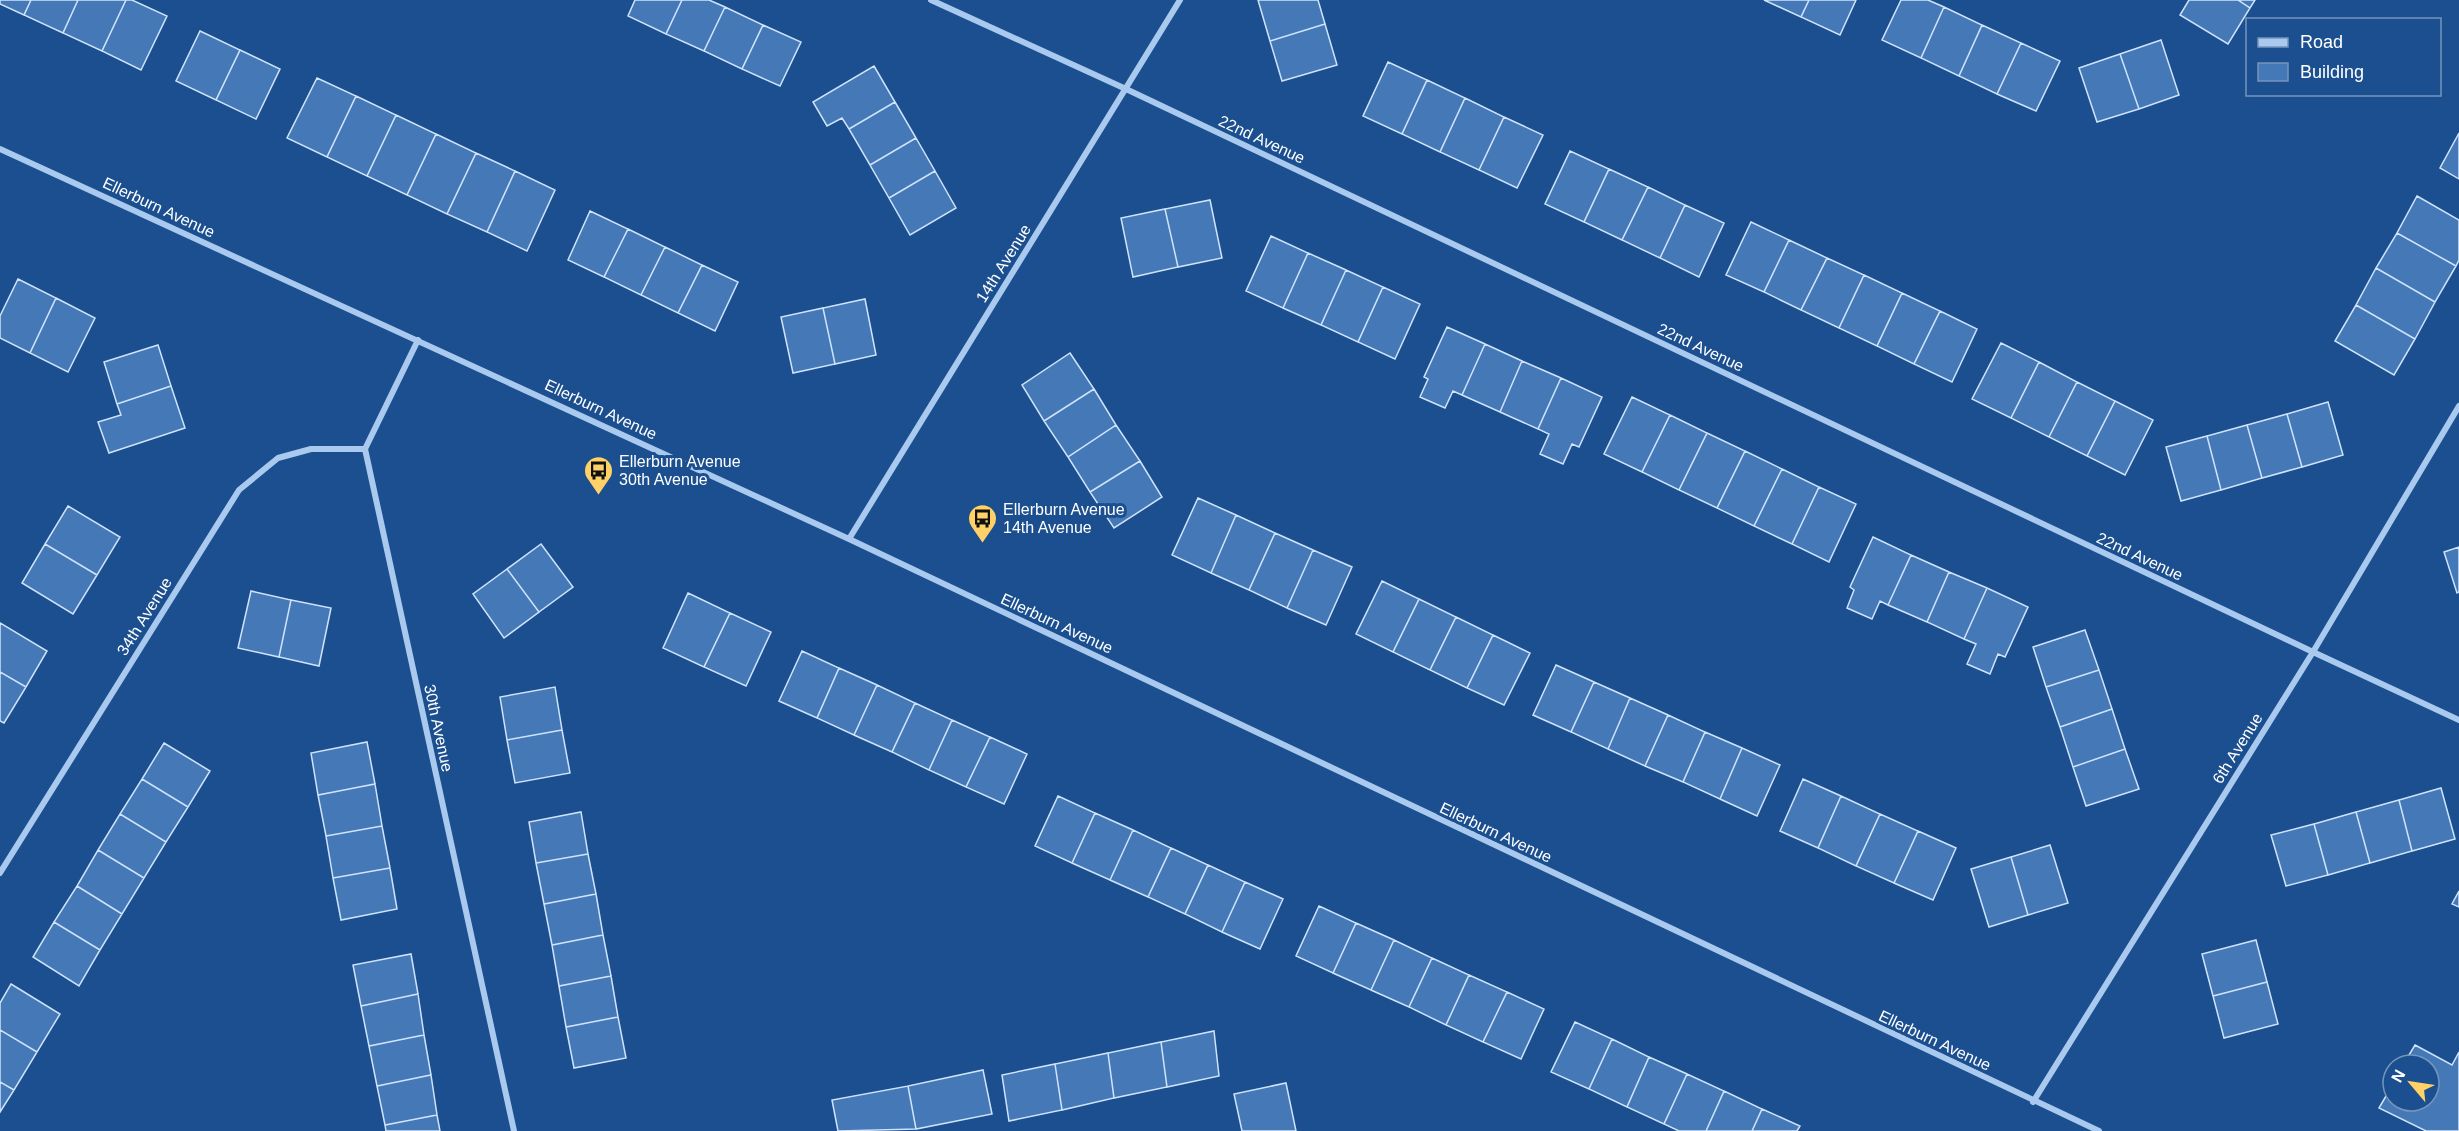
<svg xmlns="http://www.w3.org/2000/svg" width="2459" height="1131" viewBox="0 0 2459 1131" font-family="Helvetica,sans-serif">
<rect width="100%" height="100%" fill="#1b4f8f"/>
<path fill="#4478b7" stroke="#cfe3fa" stroke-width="1.5" d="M0,0H31L24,15L0,4Z
M31,0H78L63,33L24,15Z
M78,0H126L102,51L63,33Z
M126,0H132L167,16L141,70L102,51Z
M635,0H682L666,34L628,16Z
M682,0H709L725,7L704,51L666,34Z
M1258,0H1318L1325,24L1270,41Z
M1764,0H1809L1801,17Z
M1809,0H1856L1840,35L1801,17Z
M1901,0H1928L1944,7L1921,58L1882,40Z
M2189,0H2238L2250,8L2228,44L2180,15Z
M2238,0H2255L2250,8Z
M725,7L763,25L742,69L704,51Z
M1944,7L1982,25L1959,76L1921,58Z
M1325,24L1337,65L1282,81L1270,41Z
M763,25L801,42L780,86L742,69Z
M1982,25L2021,43L1997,94L1959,76Z
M200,31L240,50L216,100L176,81Z
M2161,40L2179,95L2139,109L2120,54Z
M2021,43L2060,61L2036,111L1997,94Z
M240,50L280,69L256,119L216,100Z
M2120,54L2139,109L2097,122L2079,68Z
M1388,62L1427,80L1402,134L1363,116Z
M874,66L895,102L849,129L842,118L827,126L813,102Z
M317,78L356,96L327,157L287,138Z
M1427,80L1465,98L1440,152L1402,134Z
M356,96L396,115L367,176L327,157Z
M1465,98L1504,117L1479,170L1440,152Z
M895,102L916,138L870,165L849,129Z
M396,115L436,134L407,195L367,176Z
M1504,117L1543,135L1517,188L1479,170Z
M2459,133V179L2440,168Z
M436,134L476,153L447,214L407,195Z
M916,138L935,171L889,198L870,165Z
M1570,151L1609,169L1584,222L1545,204Z
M476,153L515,171L487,232L447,214Z
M1609,169L1648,187L1622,240L1584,222Z
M515,171L555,190L527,251L487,232Z
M935,171L956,208L910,235L889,198Z
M1648,187L1685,205L1660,258L1622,240Z
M2417,196L2459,220V260L2456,266L2397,233Z
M1210,200L1222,258L1178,267L1165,209Z
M1685,205L1724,223L1699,277L1660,258Z
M1165,209L1178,267L1133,277L1121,218Z
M590,211L628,229L604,277L568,260Z
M1751,222L1789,240L1764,292L1726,275Z
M628,229L665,247L641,295L604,277Z
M2397,233L2456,266L2435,302L2376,268Z
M1271,236L1308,253L1283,308L1246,291Z
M1789,240L1827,258L1801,310L1764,292Z
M665,247L702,265L678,313L641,295Z
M1308,253L1346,270L1321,325L1283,308Z
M1827,258L1864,275L1839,328L1801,310Z
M702,265L738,282L715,331L678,313Z
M2376,268L2435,302L2415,339L2356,305Z
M1346,270L1383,287L1358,342L1321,325Z
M1864,275L1902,293L1877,346L1839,328Z
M18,279L56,298L30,353L0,338V316Z
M1383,287L1420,304L1395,359L1358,342Z
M1902,293L1940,311L1914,364L1877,346Z
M56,298L95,318L68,372L30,353Z
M865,299L876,355L835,364L823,308Z
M2356,305L2415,339L2394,375L2335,341Z
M823,308L835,364L793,373L781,317Z
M1940,311L1977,329L1952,382L1914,364Z
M1447,327L1485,344L1462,395L1453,391L1445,408L1420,397L1428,379L1424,377Z
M2001,343L2039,362L2011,418L1972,399Z
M1485,344L1522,361L1500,412L1462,395Z
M158,345L171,386L117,404L104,362Z
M1070,353L1094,389L1044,421L1022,385Z
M1522,361L1561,378L1538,429L1500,412Z
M2039,362L2077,382L2049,437L2011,418Z
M1561,378L1602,397L1579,447L1572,444L1563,464L1540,454L1549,434L1538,429Z
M2077,382L2115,401L2087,456L2049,437Z
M171,386L185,428L109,453L98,422L121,415L117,404Z
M1094,389L1116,425L1068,457L1044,421Z
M1632,397L1670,415L1642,472L1604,454Z
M2115,401L2153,420L2125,475L2087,456Z
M2328,402L2343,455L2302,467L2287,414Z
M2287,414L2302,467L2262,478L2247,425Z
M1670,415L1707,433L1679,490L1642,472Z
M1116,425L1140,461L1090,492L1068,457Z
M2247,425L2262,478L2221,490L2207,436Z
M1707,433L1745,451L1717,508L1679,490Z
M2207,436L2221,490L2181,501L2166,447Z
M1745,451L1782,469L1754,526L1717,508Z
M1140,461L1162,497L1114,528L1090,492Z
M1782,469L1819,487L1792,544L1754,526Z
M1819,487L1856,504L1829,562L1792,544Z
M1198,498L1236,515L1211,573L1172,555Z
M68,506L120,537L97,575L45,544Z
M1236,515L1275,533L1249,590L1211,573Z
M1275,533L1313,550L1287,608L1249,590Z
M1873,537L1911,555L1888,605L1880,601L1872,619L1847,608L1854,590L1850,587Z
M45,544L97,575L73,614L22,583Z
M541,544L573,587L539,612L507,569Z
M2459,547V592L2457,593L2444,552Z
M1313,550L1352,567L1326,625L1287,608Z
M1911,555L1949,572L1927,622L1888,605Z
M507,569L539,612L504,638L473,594Z
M1949,572L1987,588L1964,639L1927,622Z
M1382,581L1419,599L1393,652L1356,634Z
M1987,588L2028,607L2005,657L1998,654L1990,674L1967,664L1976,644L1964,639Z
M251,591L291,600L279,657L238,648Z
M688,593L730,613L704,667L663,648Z
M1419,599L1456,617L1430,670L1393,652Z
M291,600L331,608L319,666L279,657Z
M730,613L771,632L746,686L704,667Z
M1456,617L1493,635L1467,688L1430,670Z
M0,623L47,651L26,687L0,672Z
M2085,630L2099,670L2046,687L2033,647Z
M1493,635L1530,653L1504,705L1467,688Z
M802,651L839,668L817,718L779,701Z
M1556,665L1594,682L1571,732L1533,715Z
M839,668L877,685L854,735L817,718Z
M2099,670L2112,709L2060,727L2046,687Z
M0,672L26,687L4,723L0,721Z
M1594,682L1630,698L1608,749L1571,732Z
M877,685L915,703L892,752L854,735Z
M555,687L562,730L507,740L500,697Z
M1630,698L1668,715L1645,766L1608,749Z
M915,703L952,720L929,770L892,752Z
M2112,709L2125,749L2073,767L2060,727Z
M1668,715L1705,732L1683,782L1645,766Z
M952,720L990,737L966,787L929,770Z
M562,730L570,773L515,783L507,740Z
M1705,732L1742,748L1720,799L1683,782Z
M990,737L1027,754L1004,804L966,787Z
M367,742L375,784L318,795L311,753Z
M164,743L210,771L188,807L142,779Z
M1742,748L1780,765L1757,816L1720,799Z
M2125,749L2139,789L2086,806L2073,767Z
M142,779L188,807L166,842L120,814Z
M1803,779L1841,796L1818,848L1780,831Z
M375,784L382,826L326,836L318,795Z
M2441,788L2455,839L2412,851L2399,800Z
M1058,796L1095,813L1072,863L1035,846Z
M1841,796L1880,814L1856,866L1818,848Z
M2399,800L2412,851L2370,863L2356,812Z
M581,812L588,854L536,863L529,822Z
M2356,812L2370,863L2328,875L2314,824Z
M1095,813L1133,830L1110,880L1072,863Z
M120,814L166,842L144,878L98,850Z
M1880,814L1918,831L1894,883L1856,866Z
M2314,824L2328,875L2286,886L2271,835Z
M382,826L390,868L333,878L326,836Z
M1133,830L1171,848L1148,897L1110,880Z
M1918,831L1956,848L1933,900L1894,883Z
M2050,845L2068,903L2028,915L2011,857Z
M1171,848L1208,865L1185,914L1148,897Z
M98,850L144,878L122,914L77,886Z
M588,854L596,894L544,904L536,863Z
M2011,857L2028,915L1989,927L1971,869Z
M1208,865L1245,882L1222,932L1185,914Z
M390,868L397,909L341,920L333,878Z
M1245,882L1283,899L1260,949L1222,932Z
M77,886L122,914L100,950L54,922Z
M2459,891V907L2452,904Z
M596,894L603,935L552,945L544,904Z
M1319,906L1356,923L1333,973L1296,956Z
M54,922L100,950L79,986L33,957Z
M1356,923L1394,940L1371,990L1333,973Z
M603,935L611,976L559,986L552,945Z
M1394,940L1432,958L1409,1007L1371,990Z
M2256,940L2267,982L2213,996L2202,954Z
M411,954L418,994L361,1006L353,965Z
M1432,958L1469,975L1446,1025L1409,1007Z
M1469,975L1507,992L1483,1042L1446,1025Z
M611,976L618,1017L566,1027L559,986Z
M2267,982L2278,1024L2224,1038L2213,996Z
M11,984L60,1014L37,1052L0,1030V1003Z
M1507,992L1544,1009L1521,1059L1483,1042Z
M418,994L424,1035L369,1046L361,1006Z
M618,1017L626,1058L574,1068L566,1027Z
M1575,1022L1612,1039L1589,1089L1551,1072Z
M0,1030L37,1052L14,1090L0,1082Z
M1214,1031L1219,1076L1167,1087L1161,1042Z
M424,1035L431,1075L377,1086L369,1046Z
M1612,1039L1649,1057L1627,1107L1589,1089Z
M1161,1042L1167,1087L1114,1098L1108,1053Z
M2415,1045L2452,1065L2459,1052V1131H2426L2379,1108L2393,1084V1101H2429V1065H2403Z
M1108,1053L1114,1098L1062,1110L1055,1064Z
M1649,1057L1687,1074L1664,1124L1627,1107Z
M1055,1064L1062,1110L1009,1121L1002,1075Z
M983,1070L992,1114L916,1129L908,1086Z
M1687,1074L1724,1091L1706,1131H1679L1664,1124Z
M431,1075L437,1115L385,1125L377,1086Z
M0,1082L14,1090L0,1112Z
M1286,1083L1296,1131H1242L1234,1094Z
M908,1086L916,1129L838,1131L832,1100Z
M1724,1091L1762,1109L1752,1131H1706Z
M1762,1109L1800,1126L1797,1131H1752Z
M437,1115L440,1131H386L385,1125Z"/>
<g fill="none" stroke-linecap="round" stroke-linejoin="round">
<path stroke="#a9c9ee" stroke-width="6" d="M931,0L1126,89L2313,652L2459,720
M0,149L849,539L2099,1131
M418,340L365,449L514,1131
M849,539L1180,0
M0,873L239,490L278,458L311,449H365
M2033,1102L2313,652L2459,406"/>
</g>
<defs>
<symbol id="bus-pin" viewBox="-11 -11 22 30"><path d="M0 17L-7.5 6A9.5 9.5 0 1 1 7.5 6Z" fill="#ffd166" stroke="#1b4f8f"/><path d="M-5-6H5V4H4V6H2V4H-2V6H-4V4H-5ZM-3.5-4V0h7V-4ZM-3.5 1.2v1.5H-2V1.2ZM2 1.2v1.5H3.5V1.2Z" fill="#111"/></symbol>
</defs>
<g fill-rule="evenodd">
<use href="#bus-pin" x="582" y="454" width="33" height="45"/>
<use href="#bus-pin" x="966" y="502" width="33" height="45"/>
</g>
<g text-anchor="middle" stroke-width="6" stroke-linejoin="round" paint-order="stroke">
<g font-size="16" fill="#fff" stroke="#1b4f8f">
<text transform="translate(1262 139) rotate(25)" y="6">22nd Avenue</text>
<text transform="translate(159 207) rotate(25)" y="6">Ellerburn Avenue</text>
<text transform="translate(1003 263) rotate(-58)" y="6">14th Avenue</text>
<text transform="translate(1701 347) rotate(25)" y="6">22nd Avenue</text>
<text transform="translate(601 409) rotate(25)" y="6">Ellerburn Avenue</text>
<text transform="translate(2140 556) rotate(25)" y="6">22nd Avenue</text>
<text transform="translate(144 616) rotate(-58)" y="6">34th Avenue</text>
<text transform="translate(1057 623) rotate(25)" y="6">Ellerburn Avenue</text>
<text transform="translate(439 728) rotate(78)" y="6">30th Avenue</text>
<text transform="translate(2237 748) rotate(-58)" y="6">6th Avenue</text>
<text transform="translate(1496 832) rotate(25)" y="6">Ellerburn Avenue</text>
<text transform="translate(1935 1040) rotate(25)" y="6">Ellerburn Avenue</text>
</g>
<g font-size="16" fill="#fff" stroke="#1b4f8f" text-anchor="start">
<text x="619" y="467">Ellerburn Avenue<tspan x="619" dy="18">30th Avenue</tspan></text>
<text x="1003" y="515">Ellerburn Avenue<tspan x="1003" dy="18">14th Avenue</tspan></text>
</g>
</g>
<rect x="2246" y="18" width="195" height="78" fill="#1b4f8f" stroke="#7695bc" stroke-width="1.5"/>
<rect x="2258" y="38" width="30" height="9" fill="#a9c9ee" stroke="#7695bc" stroke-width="1.5"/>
<text x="2300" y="48" font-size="18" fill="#ffffff">Road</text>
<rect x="2258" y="63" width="30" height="18" fill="#4478b7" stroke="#7695bc" stroke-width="1.5"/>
<text x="2300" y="78" font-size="18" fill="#ffffff">Building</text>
<g transform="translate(2411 1083) rotate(299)"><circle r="28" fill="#1b4f8f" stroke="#7695bc" stroke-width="1.5"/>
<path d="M0-4.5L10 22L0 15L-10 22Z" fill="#ffd166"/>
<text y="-9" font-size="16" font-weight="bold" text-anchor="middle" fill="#ffffff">N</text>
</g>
</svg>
